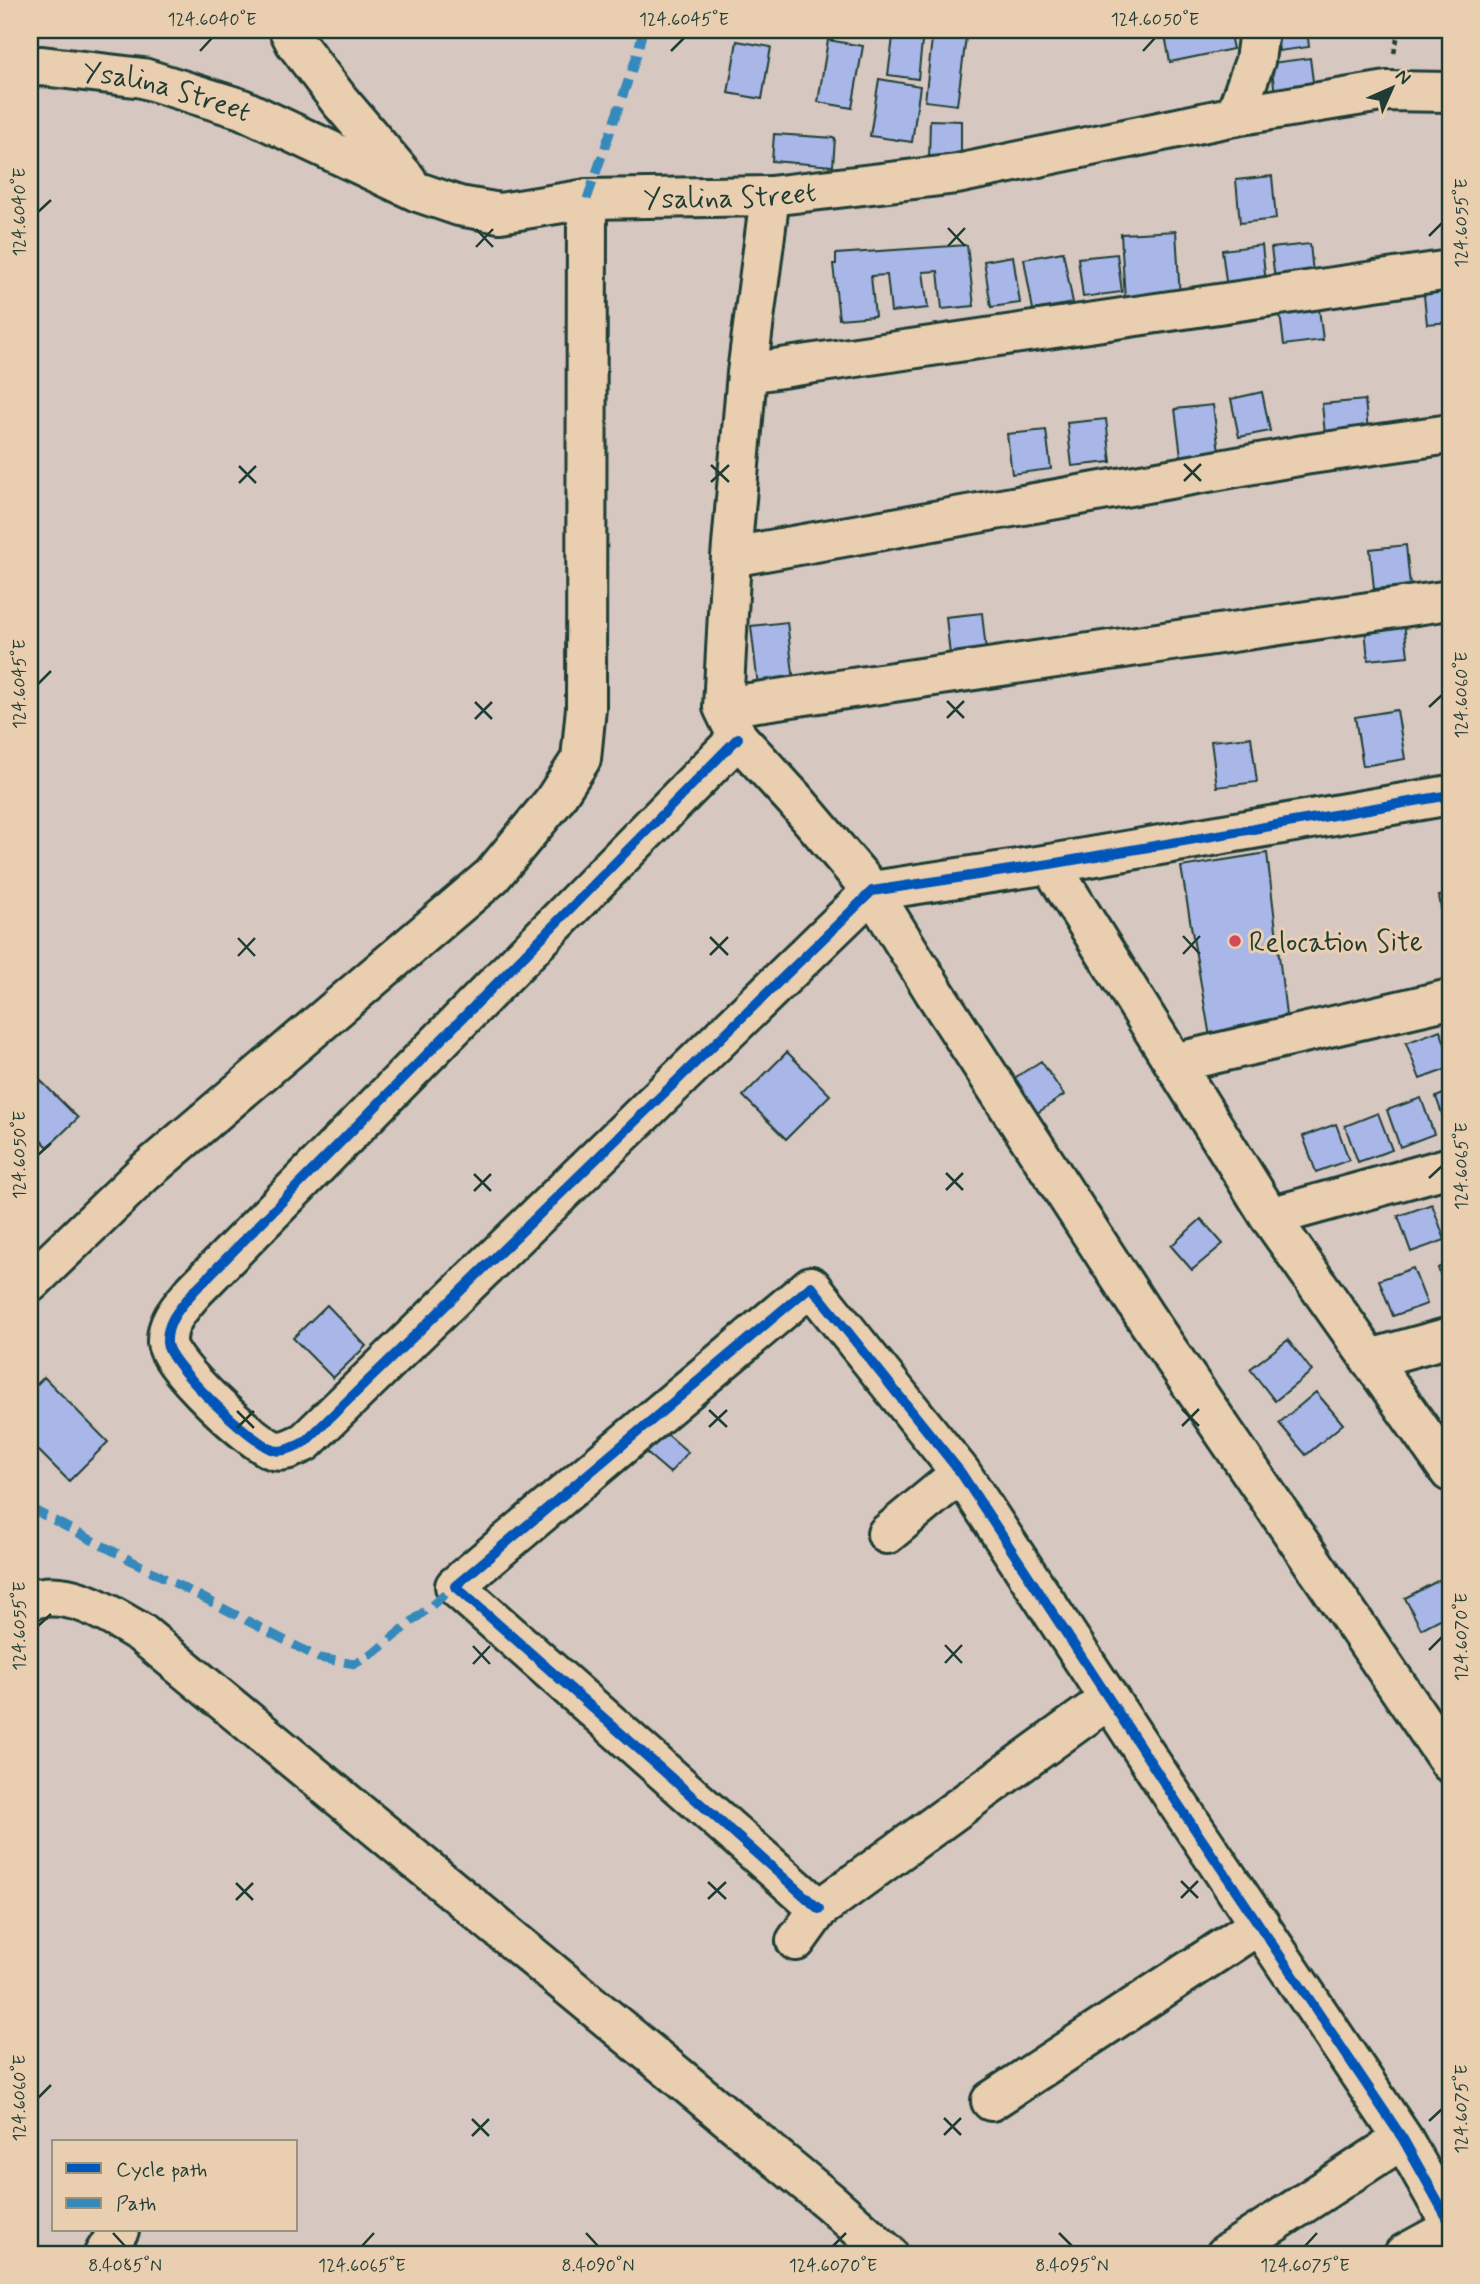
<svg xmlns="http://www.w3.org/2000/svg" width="1480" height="2284" viewBox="0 0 1480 2284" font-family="Mynerve,sans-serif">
<rect width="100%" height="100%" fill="#d6c7c0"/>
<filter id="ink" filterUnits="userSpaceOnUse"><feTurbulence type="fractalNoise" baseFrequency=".0143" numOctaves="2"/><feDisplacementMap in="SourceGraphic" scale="14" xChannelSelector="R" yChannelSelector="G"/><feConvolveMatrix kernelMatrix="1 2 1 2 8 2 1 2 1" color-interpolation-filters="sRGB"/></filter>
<g filter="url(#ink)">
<path fill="#a8b7e7" stroke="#1f3d34" stroke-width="2" d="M894,30L923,33L918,79L888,75Z
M933,30H967L957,105L925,101Z
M1164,30H1229L1233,49L1170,62Z
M1276,30H1307L1309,47L1279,51Z
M828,40L863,46L852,108L818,102Z
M737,41L771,47L762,99L728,93Z
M1310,58L1315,97L1276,102L1271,63Z
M879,79L920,86L912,142L870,136Z
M930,120L961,121V162L929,161Z
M774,134L835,138L833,166L772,161Z
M1272,176L1276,219L1240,223L1236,180Z
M1176,231L1180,298L1125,300L1121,234Z
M1310,244L1314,283L1276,287L1271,248Z
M967,245L974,306L942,309L938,271L923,272L928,308L891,312L887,275L871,276L875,316L839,319L833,264H836V254Z
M1262,245L1266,284L1227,289L1222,250Z
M1063,252L1073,303L1033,310L1024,259Z
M1117,254L1122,292L1083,297L1078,258Z
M1013,256L1020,303L991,307L984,261Z
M1450,282V322L1427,324L1423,286Z
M1318,301L1323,340L1284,345L1279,306Z
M1262,392L1270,431L1239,437L1231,399Z
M1365,400L1369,441L1326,445L1322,404Z
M1213,405L1219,452L1181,456L1175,409Z
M1106,419L1111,462L1072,466L1067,423Z
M1046,430L1051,469L1012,474L1007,434Z
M1406,545L1410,586L1374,589L1370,549Z
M982,613L986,651L950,655L946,617Z
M1403,614L1408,656L1368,660L1364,618Z
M787,622L794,682L758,686L751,626Z
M1397,710L1405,759L1363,766L1355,717Z
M1251,737L1257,782L1217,787L1211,741Z
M1267,853L1286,1015L1210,1037L1181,867Z
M1450,894V960L1439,896Z
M1440,1030L1450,1058V1068L1420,1079L1406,1043Z
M787,1052L830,1095L786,1139L743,1096Z
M1041,1061L1064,1095L1025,1121L1002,1086Z
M33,1073L78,1118L48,1147L30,1128V1076Z
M1450,1091V1132L1449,1133L1436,1097Z
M1421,1098L1434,1134L1400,1147L1387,1110Z
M1378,1113L1392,1150L1358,1162L1345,1126Z
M1336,1124L1349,1160L1316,1172L1303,1136Z
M1432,1204L1445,1240L1411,1252L1398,1216Z
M1201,1219L1223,1244L1192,1270L1171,1246Z
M1450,1263V1301L1438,1268Z
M1413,1268L1427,1304L1393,1316L1379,1280Z
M327,1305L366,1346L333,1378L293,1338Z
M1288,1340L1312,1371L1275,1401L1250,1369Z
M44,1377L108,1442L69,1481L30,1442V1392Z
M1316,1392L1343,1424L1306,1455L1279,1423Z
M661,1429L688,1452L670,1473L643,1450Z
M1445,1577L1450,1588V1614L1421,1629L1405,1598Z"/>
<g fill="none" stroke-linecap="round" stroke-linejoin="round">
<defs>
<path id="street" d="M1235,116L1255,61L1259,30
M770,196L747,373L731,557L723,707L738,738L795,800L872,891L935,993L1146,1318L1450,1763
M747,373L1450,270
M731,557L1304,455L1450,434
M723,707L1450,600
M738,738L194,1291C181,1307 166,1321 167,1343C168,1364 253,1444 274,1450C285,1453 295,1446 305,1442L872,891L1050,864L1450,795
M1050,864L1270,1217L1450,1472
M1174,1063L1450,999
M1270,1217L1450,1167
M30,1283L144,1173L492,876L553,802L581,759L586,708L587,199
M1370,1359L1450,1337
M887,1534L961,1473
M30,1600C69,1587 107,1613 141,1633L830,2202L888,2254
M819,1909L455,1586L811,1286L961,1473L1176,1801L1403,2139L1450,2223
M796,1941L819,1909L1109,1699
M991,2101L1260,1924
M104,2254L119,2230
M1226,2254L1403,2139
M1404,2254L1450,2229"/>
<g id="secondary">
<path d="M289,30L295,42L339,100L407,180"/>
<path id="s1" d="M30,67L42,66L143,78L242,109L418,192L459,206L500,213L587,199L770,196L957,174L1235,116L1387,91L1450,92"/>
</g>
</defs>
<use href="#street" stroke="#1f3d34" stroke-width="44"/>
<use href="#secondary" stroke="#1f3d34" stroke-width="44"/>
<path stroke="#1f3d34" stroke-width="4.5" stroke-dasharray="5 5" stroke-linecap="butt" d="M1394,53L1399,30"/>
<use href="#street" stroke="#e9ceb0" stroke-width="38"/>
<use href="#secondary" stroke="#e9ceb0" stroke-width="38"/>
<path stroke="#3589bb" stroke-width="9" stroke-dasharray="18 9" stroke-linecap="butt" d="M587,199L636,58L643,30
M30,1508L319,1658L355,1664L375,1652L455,1586"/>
<defs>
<path id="cycleway" d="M738,738L194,1291C181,1307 166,1321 167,1343C168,1364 253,1444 274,1450C285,1453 295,1446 305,1442L872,891L1050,864L1450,795
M819,1909L455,1586L811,1286L961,1473L1176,1801L1403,2139L1450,2223"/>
</defs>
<use href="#cycleway" stroke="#e9ceb0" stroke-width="15"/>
<use href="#cycleway" stroke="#0057b8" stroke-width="10"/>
</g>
</g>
<path fill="none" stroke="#1f3d34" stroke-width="2.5" d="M200,51L212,38M671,51L684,38M1143,51L1155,38M38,212L51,200M948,228L965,246M476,229L493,247M1429,236L1442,223M948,246L965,228M476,247L493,229M1184,464L1201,481M711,465L729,482M239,466L256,483M1184,481L1201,464M711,482L729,465M239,483L256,466M38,684L51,671M947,701L964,718M475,702L492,719M1429,707L1442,695M947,718L964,701M475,719L492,702M1183,936L1200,954M710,937L728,955M238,938L255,956M1183,954L1200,936M710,955L728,937M238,956L255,938M38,1155L51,1143M946,1173L963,1190M474,1174L491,1191M1429,1178L1442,1166M946,1190L963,1173M474,1191L491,1174M1182,1409L1199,1426M709,1410L727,1427M237,1411L254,1428M1182,1426L1199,1409M709,1427L727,1410M237,1428L254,1411M38,1626L51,1614M945,1645L962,1663M473,1646L490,1664M1429,1650L1442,1637M945,1663L962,1645M473,1664L490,1646M1181,1881L1198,1898M708,1882L726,1899M236,1883L253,1900M1181,1898L1198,1881M708,1899L726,1882M236,1900L253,1883M38,2098L51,2085M944,2118L961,2135M472,2119L489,2136M1429,2121L1442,2109M944,2135L961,2118M472,2136L489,2119M113,2233L125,2246M586,2233L598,2246M1059,2233L1072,2246M362,2246L374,2233M833,2246L846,2233M1305,2246L1317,2233"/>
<circle fill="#d1495b" stroke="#e9ceb0" stroke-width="2.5" cx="1235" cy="941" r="7"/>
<g text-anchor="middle" stroke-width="6" stroke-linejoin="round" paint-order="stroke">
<g font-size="28" fill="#1f3d34" stroke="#e9ceb0">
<text dy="10" stroke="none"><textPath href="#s1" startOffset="140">Ysalina Street</textPath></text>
<text dy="10" stroke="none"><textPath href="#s1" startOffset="728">Ysalina Street</textPath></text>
</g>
<g font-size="28" fill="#1f3d34" stroke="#e9ceb0" text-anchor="start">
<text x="1249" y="951">Relocation Site</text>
</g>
</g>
<rect width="1480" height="2284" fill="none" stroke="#e9ceb0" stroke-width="77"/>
<rect x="52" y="2140" width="245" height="91" fill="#e9ceb0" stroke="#98947e" stroke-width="2"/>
<rect x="66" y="2163" width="35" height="10" fill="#0057b8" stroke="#98947e" stroke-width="2"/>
<text x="116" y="2176" font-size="21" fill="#1f3d34">Cycle path</text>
<rect x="66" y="2198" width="35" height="10" fill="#3589bb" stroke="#98947e" stroke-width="2"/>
<text x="116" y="2210" font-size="21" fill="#1f3d34">Path</text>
<g transform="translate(1392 88) rotate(45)" stroke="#e9ceb0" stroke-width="5" paint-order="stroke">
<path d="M0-5L12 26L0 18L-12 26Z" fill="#1f3d34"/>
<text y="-10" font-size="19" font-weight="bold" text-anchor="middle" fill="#1f3d34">N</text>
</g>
<rect x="38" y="38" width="1404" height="2208" fill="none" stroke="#1f3d34" stroke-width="2.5"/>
<g font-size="18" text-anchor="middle" fill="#1f3d34">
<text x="212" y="25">124.6040°E</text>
<text x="684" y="25">124.6045°E</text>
<text x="1155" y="25">124.6050°E</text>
<text transform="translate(19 212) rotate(-90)" y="6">124.6040°E</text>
<text transform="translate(1461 223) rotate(-90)" y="6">124.6055°E</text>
<text transform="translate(19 684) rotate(-90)" y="6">124.6045°E</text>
<text transform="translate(1461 695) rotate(-90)" y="6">124.6060°E</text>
<text transform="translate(19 1155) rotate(-90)" y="6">124.6050°E</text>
<text transform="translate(1461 1166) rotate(-90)" y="6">124.6065°E</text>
<text transform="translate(19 1626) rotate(-90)" y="6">124.6055°E</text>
<text transform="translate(1461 1637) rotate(-90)" y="6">124.6070°E</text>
<text transform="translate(19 2098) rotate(-90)" y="6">124.6060°E</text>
<text transform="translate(1461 2109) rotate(-90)" y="6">124.6075°E</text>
<text x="125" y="2271">8.4085°N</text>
<text x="362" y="2271">124.6065°E</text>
<text x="598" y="2271">8.4090°N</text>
<text x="833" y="2271">124.6070°E</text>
<text x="1072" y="2271">8.4095°N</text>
<text x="1305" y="2271">124.6075°E</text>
</g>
</svg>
